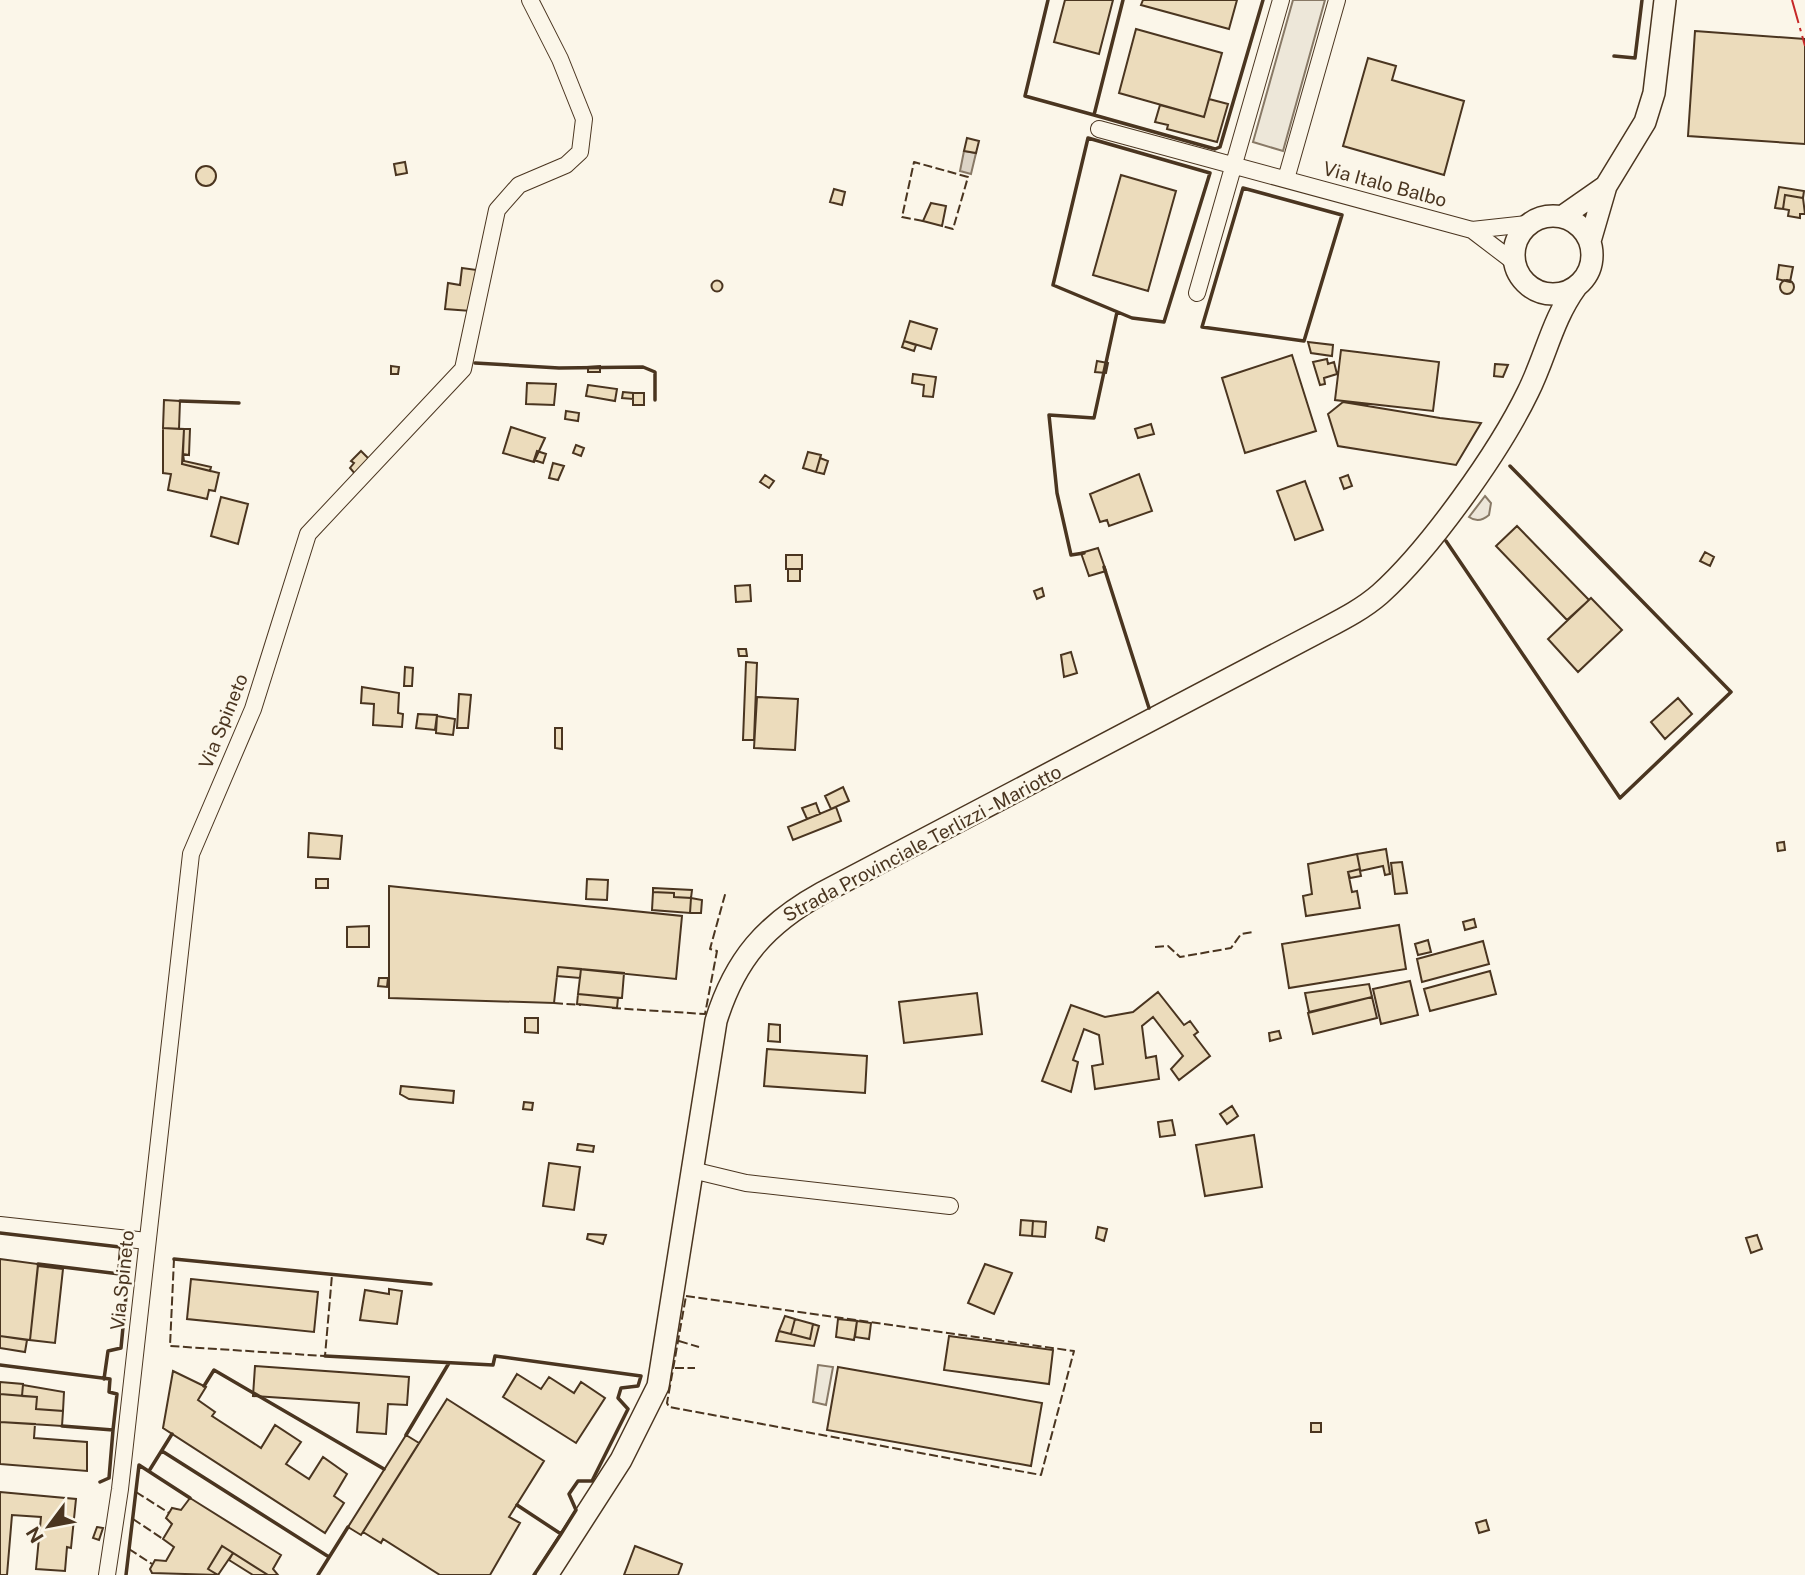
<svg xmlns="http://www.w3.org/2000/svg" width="1805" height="1575" viewBox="0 0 1805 1575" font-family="'Public Sans',sans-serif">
<rect width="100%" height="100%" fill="#fbf6e9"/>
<path fill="#ede6d9" stroke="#887966" stroke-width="2" d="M1485,496L1491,503L1489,515C1482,521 1476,522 1469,517Z"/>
<path fill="#ede7d9" stroke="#887966" stroke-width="2" d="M1293,0H1325L1283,151L1253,142Z
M818,1365L833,1367L826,1405L813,1402Z"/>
<path fill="#dcd4c6" stroke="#887966" stroke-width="2" d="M964,151L976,153L971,174L960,171Z"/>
<path fill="#ecdcbc" stroke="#4a3520" stroke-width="2" d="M1065,0H1113L1099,54L1054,42Z
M1143,0H1237L1229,29L1141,5Z
M1136,29L1222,53L1204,117L1119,93Z
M1695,31L1805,39V144L1688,136Z
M1368,58L1396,66L1392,80L1464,101L1444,175L1343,146Z
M1209,99L1228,104L1217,142L1167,129L1168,125L1155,122L1160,105L1204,117Z
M967,138L979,141L976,153L964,151Z
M405,162L407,173L396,175L394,164Z
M196 176a10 10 0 1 1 20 0a10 10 0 1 1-20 0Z
M1121,175L1176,191L1148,291L1093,275Z
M1779,187L1804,191L1803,198L1785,195L1783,209L1775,208Z
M834,189L845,192L842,205L830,202Z
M1785,195L1803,198L1805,214H1800V218L1788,216L1789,210L1783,209Z
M931,203L946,206L942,226L923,221Z
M1779,265L1793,267L1790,282L1777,279Z
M462,268L477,270L471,311L445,309L448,283L460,285Z
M1780 287a7 7 0 1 1 14 0a7 7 0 1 1-14 0Z
M711.5 286a5.5 5.5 0 1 1 11 0a5.5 5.5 0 1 1-11 0Z
M910,321L937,329L931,349L904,341Z
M904,341L916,345L914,351L902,347Z
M1308,342L1333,345L1332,356L1311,353Z
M1341,350L1439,362L1433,411L1335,400Z
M1292,355L1316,431L1245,453L1222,378Z
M1327,359L1328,364L1334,362L1337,374L1324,378L1325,384L1320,385L1313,362Z
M1097,361L1108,363L1106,373L1095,372Z
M1495,364L1508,365L1503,377L1494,376Z
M391,366L399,367L398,374H391Z
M600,366V372H588V367Z
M913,374L936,377L933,397L923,396L924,385L912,383Z
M527,383L556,384L554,405L526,404Z
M588,385L617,389L615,401L586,396Z
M623,392L633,393V399L622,398Z
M633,393H644V405H633Z
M164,400L180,401L179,429L163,428Z
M1343,402L1440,418L1481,423L1456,465L1338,446L1328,414Z
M566,411L579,413L578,421L565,419Z
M1151,424L1154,434L1138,438L1135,429Z
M511,427L545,438L534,462L503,453Z
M163,428L184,429L182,464L219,473L215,491L209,490L207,499L168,490L171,474L163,473Z
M184,429H190L189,455L183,454Z
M576,445L584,448L581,456L573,453Z
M361,451L370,460L356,475L350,468L354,463L351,461Z
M537,451L546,454L543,463L534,460Z
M808,452L821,455L816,472L803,468Z
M183,454L184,461L211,467L210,471L182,464Z
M820,458L828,461L824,474L816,472Z
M553,463L564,466L558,480L549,478Z
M1139,474L1152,511L1109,526L1107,520L1100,522L1090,494Z
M765,475L774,481L769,488L760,482Z
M1348,475L1352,486L1344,489L1340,478Z
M1305,481L1323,530L1295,540L1277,491Z
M221,497L248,504L238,544L211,536Z
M1517,526L1589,600L1567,620L1496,546Z
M1098,548L1106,571L1089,576L1081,553Z
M1705,552L1714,557L1710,566L1700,561Z
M786,555H802V569H786Z
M788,569H800V581H788Z
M750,585L751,601L736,602L735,586Z
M1042,588L1044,596L1037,599L1034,591Z
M1591,598L1622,630L1578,672L1548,639Z
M738,649H746L747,656H739Z
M1071,652L1077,673L1064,677L1061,655Z
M746,662L757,663L754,740H743Z
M405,667L413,668L412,686H404Z
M362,687L399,693L398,713L403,714L402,727L373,725L374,704L361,703Z
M459,694L471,695L468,728H457Z
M757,697L798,699L795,750L754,748Z
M1678,698L1692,714L1665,739L1651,722Z
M418,714L437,715L435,730L416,728Z
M437,716L455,719L453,735L436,733Z
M555,728H562V749L555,748Z
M843,787L849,801L831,809L825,796Z
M816,803L820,814L807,819L802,808Z
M836,807L841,821L793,840L788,827Z
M309,833L342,836L340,859L308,857Z
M1784,842L1785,850L1778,851L1777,843Z
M1386,849L1390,874L1385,875L1383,866L1360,871L1361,876L1350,878L1348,872L1360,869L1357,854Z
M1357,854L1360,869L1348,872L1352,892L1357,891L1360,908L1306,916L1303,896L1312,894L1308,864Z
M1402,862L1407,893L1395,894L1391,863Z
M316,879H328V888H316Z
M587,879L608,880L607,900L586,899Z
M389,886L682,916L676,979L558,967L554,1003L389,998Z
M653,888L692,890L691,898L674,897V893L653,892Z
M653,892L674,893V897L691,898L690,913L652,910Z
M691,898L702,900L701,913H690Z
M1474,919L1476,927L1465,930L1463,922Z
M1399,925L1406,969L1289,988L1282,944Z
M369,926V947H347V927Z
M1428,940L1431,952L1418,955L1415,944Z
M1483,941L1489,964L1422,982L1417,959Z
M558,967L581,969L580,978L557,976Z
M581,969L624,973L622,998L578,994Z
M1490,971L1496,994L1430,1011L1424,989Z
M379,978H388L387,987L378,986Z
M1410,981L1418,1015L1381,1024L1373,989Z
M1369,984L1372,997L1309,1012L1305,993Z
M1158,992L1184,1025L1190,1021L1198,1032L1194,1035L1210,1056L1179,1080L1171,1069L1183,1056L1153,1017L1142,1026L1146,1058L1156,1056L1159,1079L1095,1089L1092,1066L1103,1064L1099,1035L1084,1029L1073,1060L1078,1062L1071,1092L1042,1081L1071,1005L1105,1017L1133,1012Z
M977,993L982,1034L904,1043L899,1002Z
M578,994L618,998L617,1008L577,1004Z
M1372,997L1377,1018L1313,1034L1308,1013Z
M525,1018H538V1033L525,1032Z
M769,1024L780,1025V1042L768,1041Z
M1279,1031L1281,1038L1270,1041L1269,1033Z
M767,1049L867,1056L865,1093L764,1086Z
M401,1086L454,1091L453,1103L409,1099L400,1094Z
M524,1102L533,1103L532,1110L523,1109Z
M1232,1106L1238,1116L1227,1124L1220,1114Z
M1172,1120L1175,1135L1160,1137L1158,1122Z
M1254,1135L1262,1187L1205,1196L1196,1145Z
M578,1144L594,1146L593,1152L577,1150Z
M549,1163L580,1167L574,1210L543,1206Z
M1021,1220L1033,1221L1032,1236L1020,1235Z
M1033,1221L1046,1222L1045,1237L1032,1236Z
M1098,1227L1107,1229L1104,1241L1096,1238Z
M588,1234L606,1235L603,1244L587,1239Z
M1757,1235L1762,1249L1751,1253L1746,1238Z
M120,1247L130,1248L129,1260L119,1259Z
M0,1259L38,1264L30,1340L0,1336Z
M985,1264L1012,1273L994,1314L968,1303Z
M38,1266L63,1269L55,1343L30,1340Z
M191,1279L318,1292L314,1332L187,1319Z
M389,1289L402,1291L397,1324L360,1320L365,1290L389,1294Z
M785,1316L795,1319L791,1334L779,1331Z
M795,1319L813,1324L810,1339L791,1334Z
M838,1319L857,1321L854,1340L836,1337Z
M857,1321L871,1323L869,1339L855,1337Z
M813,1324L819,1326L814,1346L776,1341L779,1331L810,1339Z
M0,1336L27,1340L25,1352L0,1348Z
M949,1336L1053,1350L1049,1384L944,1370Z
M255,1366L409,1377L407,1405L388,1404L386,1434L357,1432L359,1403L253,1396Z
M838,1367L1042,1403L1031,1466L827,1430Z
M173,1371L206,1387L198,1400L215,1412L212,1416L261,1448L275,1425L301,1442L286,1464L309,1479L323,1457L347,1474L334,1496L344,1503L325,1533L163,1428Z
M517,1374L541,1389L549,1377L574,1393L581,1382L605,1398L576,1443L503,1397Z
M0,1382L23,1384L22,1396L0,1394Z
M23,1385L64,1392L63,1411L36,1409L37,1397L22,1396Z
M0,1394L37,1397L36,1409L63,1411L62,1426L0,1422Z
M447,1399L544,1461L509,1517L520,1523L490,1575H440L383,1539L381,1543L363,1532Z
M0,1422L35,1424L34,1438L87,1442V1471L0,1464Z
M1311,1423H1321V1432H1311Z
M406,1435L419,1443L361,1535L348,1527Z
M0,1492L76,1499L71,1548L67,1547L65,1571L36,1569L41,1517L12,1515L7,1575H0Z
M190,1498L281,1555L273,1569L278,1575H268L222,1546L208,1569L218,1575L152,1573L150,1569L155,1560L166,1561L174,1547L163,1539L172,1524L166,1518L172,1508L181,1510Z
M1486,1520L1489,1530L1479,1533L1476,1523Z
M97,1527L103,1528L99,1540L93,1538Z
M222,1546L233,1553L218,1575L208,1569Z
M635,1546L682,1564L678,1575H624Z
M233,1553L268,1575H253L229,1560Z"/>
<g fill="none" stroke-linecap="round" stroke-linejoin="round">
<defs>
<path id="minor" d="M1099,129L1472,230L1527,224
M1286,179L1337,0
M1472,230L1514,262
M1197,293L1281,0
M692,1170L746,1183L950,1206
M0,1225L147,1241
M107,1575L120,1489L191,854L253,709L308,534L463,369L497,210L519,185L566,165L580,152L584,119L560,59L530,0"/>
<path id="secondary" d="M1514 255a39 39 0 1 1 78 0a39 39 0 1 1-78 0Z
M1563,216L1606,186
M1590,241L1606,186L1645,122L1654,93L1665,0
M547,1575L621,1460L658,1386L716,1021C735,959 766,924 822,893L1326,628C1345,618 1364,608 1380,594C1430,549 1499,452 1528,392C1546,356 1552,320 1576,287"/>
</defs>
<use href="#minor" stroke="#4a3520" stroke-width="18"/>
<use href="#secondary" stroke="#4a3520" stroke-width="24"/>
<use href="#minor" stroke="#fbf6e9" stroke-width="16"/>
<use href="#secondary" stroke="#fbf6e9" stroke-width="21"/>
<path stroke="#4a3520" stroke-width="2" stroke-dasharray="9 3.5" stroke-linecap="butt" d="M923,221L902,217L914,162L968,177L953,229L942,226
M1155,947L1168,946L1180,957L1231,948L1241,934L1253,932
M554,1003L581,1005
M612,1008L705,1014L717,951L710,949L726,891
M174,1259L170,1346L325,1356L332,1275
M118,1273L119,1259
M686,1296L1074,1351L1041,1475L669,1407L667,1403Z
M679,1341L699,1347
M675,1368H695
M136,1492L169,1513
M133,1519L163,1539
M129,1549L152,1564"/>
<path stroke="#4a3520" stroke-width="3.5" d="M1048,0L1025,96L1094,115L1123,0
M1614,56L1635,58L1642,0
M1094,115L1215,149L1220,147L1263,0
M1088,138L1210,173L1164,322L1132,318L1053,285Z
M1243,188L1342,215L1304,341L1202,327Z
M475,363L559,368L643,367L655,372V400
M180,401L239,403
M1446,541L1620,798L1731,692L1510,466
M1084,553L1071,555L1057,493L1049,415L1094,418L1117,312
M1104,567L1149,708
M0,1233L120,1247
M174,1259L431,1284
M38,1264L128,1275L121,1348L108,1351L104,1379
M325,1356L493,1365L495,1356L641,1376L638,1386L621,1388L618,1398L628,1409L592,1481H578L569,1494L576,1510L561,1534L517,1505
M0,1365L110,1379L109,1392L117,1394L113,1430L62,1426
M204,1386L214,1370L384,1469
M406,1435L449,1363
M162,1451L329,1557
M149,1471L172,1434
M100,1482L109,1478L113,1430
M126,1575L139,1465L190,1498
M318,1575L348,1527
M534,1575L561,1534"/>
<path stroke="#c62828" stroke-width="2" stroke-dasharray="24 5 3.5 5" stroke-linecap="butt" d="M1792,0L1805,46"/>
</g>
<g text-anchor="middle" stroke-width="5" stroke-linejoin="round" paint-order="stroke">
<g font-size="19" fill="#4a3520" stroke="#fbf6e9">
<text transform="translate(1385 184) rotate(15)" y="7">Via Italo Balbo</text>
<text transform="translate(223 721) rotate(-68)" y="7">Via Spineto</text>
<text transform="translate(922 843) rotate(-28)" y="7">Strada Provinciale Terlizzi - Mariotto</text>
<text transform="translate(122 1280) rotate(-84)" y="7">Via Spineto</text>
</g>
</g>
<g transform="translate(49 1526) rotate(238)" stroke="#fbf6e9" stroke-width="5" paint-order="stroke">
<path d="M0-5L12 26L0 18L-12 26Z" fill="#4a3520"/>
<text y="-10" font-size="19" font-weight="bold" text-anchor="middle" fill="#4a3520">N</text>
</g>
</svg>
